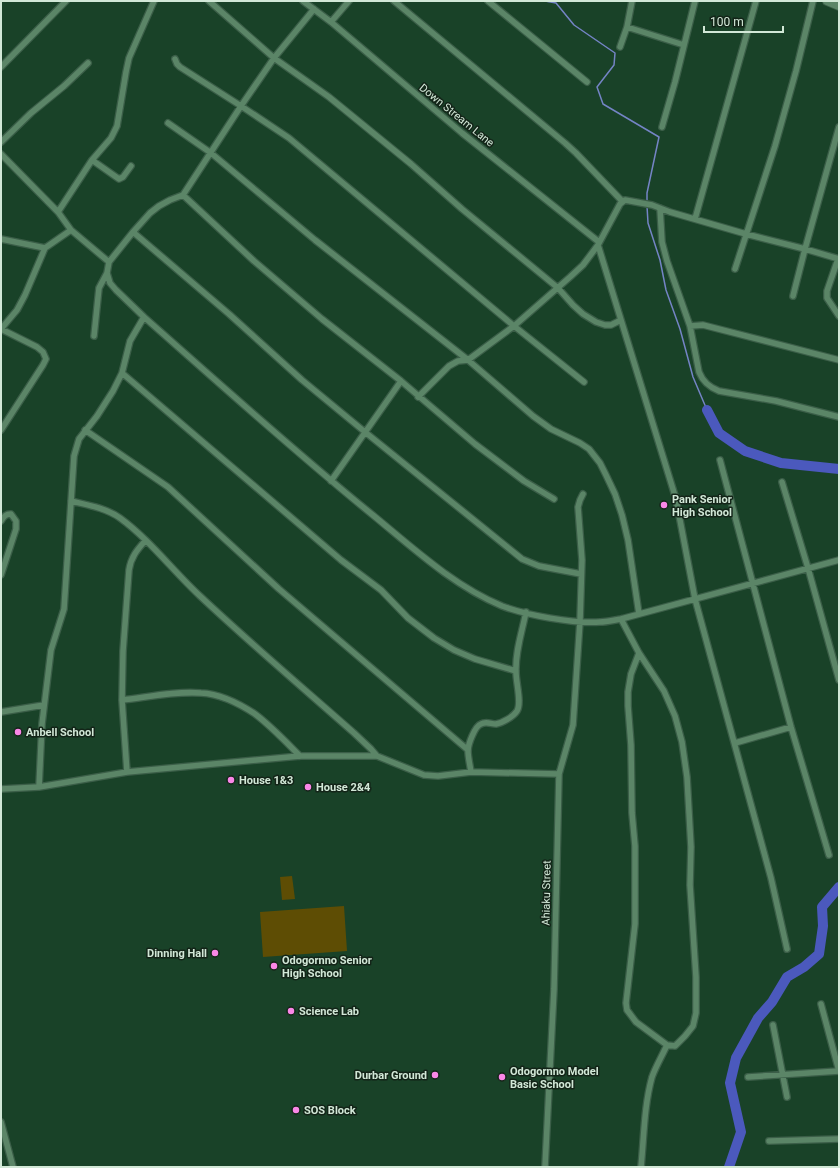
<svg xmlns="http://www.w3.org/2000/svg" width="840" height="1168" font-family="Roboto,sans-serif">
<rect width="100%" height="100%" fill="#194228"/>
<path fill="#5e4d04" d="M292,876L295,899L282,900L280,877Z
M344,906L347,951L263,957L260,912Z"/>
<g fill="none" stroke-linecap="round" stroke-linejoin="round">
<path stroke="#7484c5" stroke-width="1.5" d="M545,1L556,3L574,25L615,53L614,65L597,87L603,104L659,137L647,193V202
M647,206L648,223L660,260L666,290L680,329L693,377L707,410"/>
<path stroke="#4b59bd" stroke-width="10" d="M707,410L719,433L745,451L781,463L839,469
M729,1167L741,1132L730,1083L736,1058L758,1018L772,1002L787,977L804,967L819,954L823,926L822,907L839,887"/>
<g stroke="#3b5e48" stroke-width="8">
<path id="street" d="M209,1L274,58L329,97L411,164L462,209L558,288L573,305L583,314L596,322L605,325H611L621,320
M303,1L331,22L462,133L599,242
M394,1L565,143L576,153L622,201
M488,1L587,82
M314,9L274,58L241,106L183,195L170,200L159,206L150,213L133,232L109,262L107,273L110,283L116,290L144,317C220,384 295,452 374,516C414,549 454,586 502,606C526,615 574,624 600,622C607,622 614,620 621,619L839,560
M331,22L349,1
M627,27L684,45
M620,47L627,27L632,1
M175,59L177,64L180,67L241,106L289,138L514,326L584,382
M1,67L66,1
M168,123L211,153L315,240L468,360L533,416L551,429L580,443L589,449L600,463L606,475L615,494L622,515L628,540L639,614
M662,127L675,82L695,1
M1,142L31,113L64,86L88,63
M1,154L58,212L71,230L109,262
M92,160L119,179L123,177L131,166
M183,195L254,261L322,319L401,381L475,444L524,481L554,499
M660,208L662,242L667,261L690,326
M58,212L92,160L111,138L117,126L126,72L129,58L154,1
M695,219L756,1
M133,232L229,314L302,380L365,432L522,559L539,566L581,574
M1,239L45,248
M598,245L676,499L695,599L771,878L787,949
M838,259L827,291V298L839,316
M735,269L775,146L796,71L813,1
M793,296L805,249L839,127
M1,329L37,347L43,352L46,359L43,365L1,430
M1,329L17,310L25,295L45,248L71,230
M94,336L99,288L107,273
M839,360L703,325L690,326L699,372C703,382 709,387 719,391L776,401L839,417
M122,373L341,560L381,590L408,618L434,638L454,650L475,659L516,671
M418,397L449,366L458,361L468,360L514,326L570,277L583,265L598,245L620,204L625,200L652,205L670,212L746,234L805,249L839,259
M85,430L168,487L279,589L468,750
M720,460L791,727L829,855
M331,481L401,381
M782,482L808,568L839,680
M71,501C88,505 106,508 120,518C150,540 173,571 200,596C250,643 303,688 354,733L371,749L377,756
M1,521C4,516 6,514 11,514L16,521V529L1,575
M621,619L639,653L664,691L675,716L682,742L687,777L691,847L690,885L696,977V1013L693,1026L685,1036L675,1046L667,1045L636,1022L627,1010L626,1003L635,924V846L632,813L631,745L628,706V692L631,674L639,653
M122,700L123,651L129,570C131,557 137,550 145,541
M1,712L44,705
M735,743L791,727
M127,772L122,700C148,697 175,691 201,693C220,694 240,704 255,714C271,726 286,742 300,756
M471,772C470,765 468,757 468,751C468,744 475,726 481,724C486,721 491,724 496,724C502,723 513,717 517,711C522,703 516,683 516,672C515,652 522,632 526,612
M39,787L42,724L51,650L64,609L74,456L79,439L97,416L113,391L122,373L130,341L144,317
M1,789L39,787L127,772L300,756H377L424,775L438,776L471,772L559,774
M821,1004L839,1071
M773,1025L787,1097
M748,1077L839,1071
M1,1122L13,1167
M769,1141L839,1139
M545,1167L554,989L559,774L573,725L580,621L582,560L578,507L580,500L583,494
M641,1167C644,1137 644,1106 652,1077C656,1066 662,1056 667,1045"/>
</g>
<g stroke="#3b5e48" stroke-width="10">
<path id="secondary" d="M827,1L839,6"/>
</g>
<use href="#street" stroke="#5b8567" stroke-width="5.5"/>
<use href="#secondary" stroke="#5b8567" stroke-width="8"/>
</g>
<g fill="#fa87e7" stroke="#132418" stroke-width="1.5">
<circle cx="664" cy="505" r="4"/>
<circle cx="18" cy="732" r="4"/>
<circle cx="231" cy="780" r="4"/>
<circle cx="308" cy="787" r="4"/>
<circle cx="215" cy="953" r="4"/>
<circle cx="274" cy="966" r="4"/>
<circle cx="291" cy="1011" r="4"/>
<circle cx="435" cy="1075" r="4"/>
<circle cx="502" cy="1077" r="4"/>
<circle cx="296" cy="1110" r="4"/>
</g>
<g text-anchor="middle" stroke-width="3" stroke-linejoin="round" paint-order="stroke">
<g font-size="11" fill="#d2e8d7" stroke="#132418">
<text transform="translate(457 115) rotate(39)" y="4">Down Stream Lane</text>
<text transform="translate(546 893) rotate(-89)" y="4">Ahiaku Street</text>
</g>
<g font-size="11" font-weight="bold" fill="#d2e8d7" stroke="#132418" text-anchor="start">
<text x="672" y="503">Pank Senior<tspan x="672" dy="13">High School</tspan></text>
<text x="26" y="736">Anbell School</text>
<text x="239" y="784">House 1&amp;3</text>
<text x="316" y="791">House 2&amp;4</text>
<text x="207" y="957" text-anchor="end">Dinning Hall</text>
<text x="282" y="964">Odogornno Senior<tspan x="282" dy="13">High School</tspan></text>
<text x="299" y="1015">Science Lab</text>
<text x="510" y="1075">Odogornno Model<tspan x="510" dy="13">Basic School</tspan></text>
<text x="427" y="1079" text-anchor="end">Durbar Ground</text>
<text x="304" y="1114">SOS Block</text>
</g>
</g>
<rect width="840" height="1168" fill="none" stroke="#d2e8d7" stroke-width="4"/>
<path d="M704 26v6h79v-6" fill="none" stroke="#d2e8d7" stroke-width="2"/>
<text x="710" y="26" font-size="12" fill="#d2e8d7" stroke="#132418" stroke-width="3" paint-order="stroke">100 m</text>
</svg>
